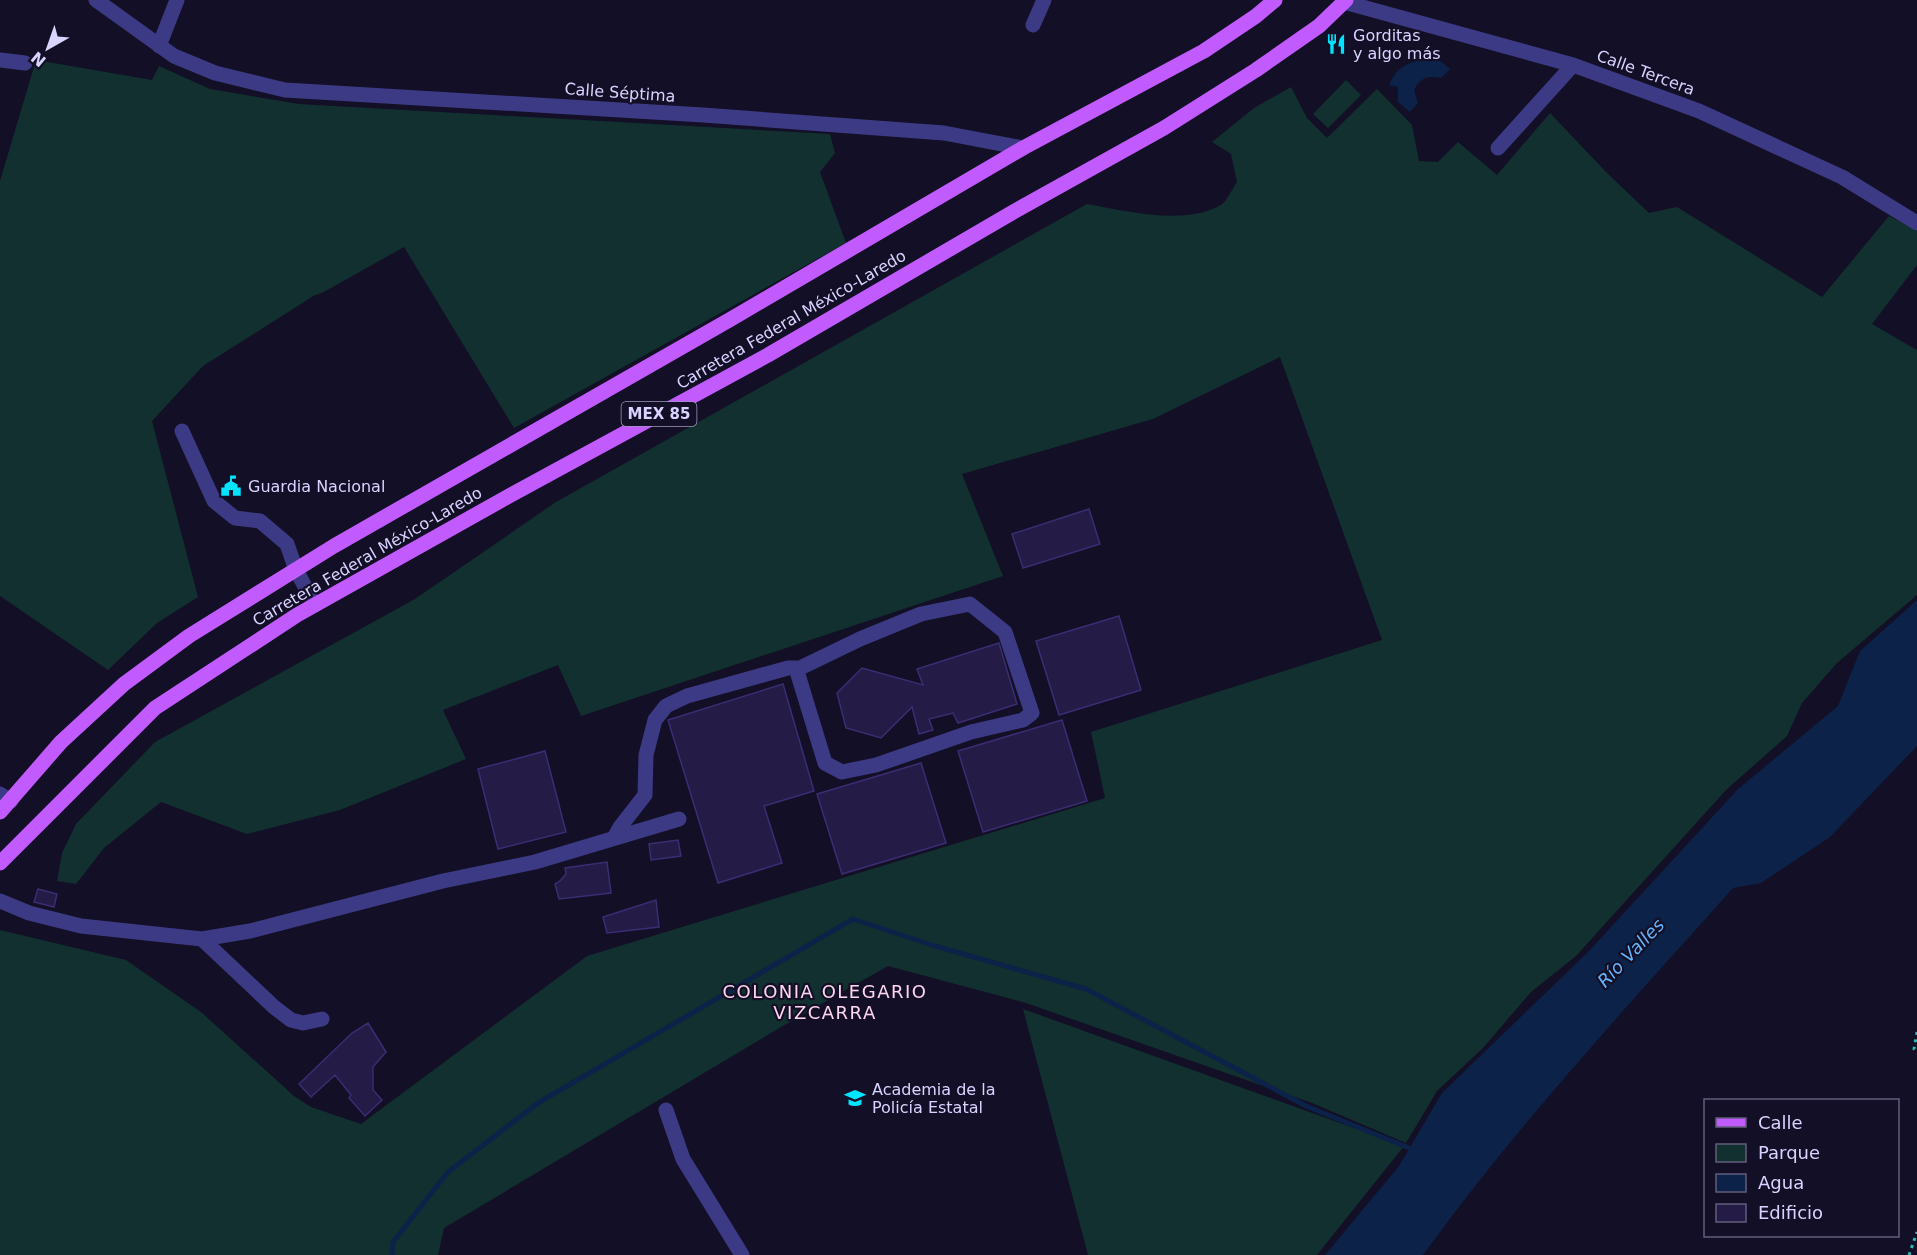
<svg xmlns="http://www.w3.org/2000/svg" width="1917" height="1255" font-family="'DejaVu Sans',sans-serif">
<rect width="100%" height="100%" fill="#130f26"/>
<path fill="#12302f" d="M36,60L152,80L159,66L210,89L299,104L830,134L835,153L820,172L846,243L514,428L404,247L322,293L315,295L203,366L152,421L198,597L157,623L108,670L0,596V181Z
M1346,80L1361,95L1328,128L1313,114Z
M1291,87L1307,118L1327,138L1377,89L1412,125L1419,161L1438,162L1458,142L1497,175L1550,113L1608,174L1649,213L1677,207L1822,297L1889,216L1917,231V265L1872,324L1917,350V595L1837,663L1802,703L1787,736L1726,790L1576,956L1531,992L1483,1048L1437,1091L1406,1143L1312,1103L1026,1003L888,966L781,1027L444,1228L438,1255H0V930L126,960L201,1012L294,1096L311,1107L361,1124L587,956L1105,798L1091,732L1382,640L1280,357L1153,419L962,474L1003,576L581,716L558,665L443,710L466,759L340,810L247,834L161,802L104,848L76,884L57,881L62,853L76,824L155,742L415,599L556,502L1087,204C1127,211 1184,226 1221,205C1227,201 1232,189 1237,182L1231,154L1212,142L1254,108Z
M1023,1009L1404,1146L1317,1255H1088Z"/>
<path fill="#0c2248" d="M1438,59L1450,69L1441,78C1428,75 1420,78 1414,90L1418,103L1410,112L1398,102V87L1389,85C1400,61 1414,61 1438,59Z
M1917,600V746L1830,837L1761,883L1733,888C1627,1007 1517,1125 1423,1255H1325L1399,1166L1442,1093L1588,952L1738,789L1838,706L1860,651Z"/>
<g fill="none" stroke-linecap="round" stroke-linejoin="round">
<path stroke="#0c2248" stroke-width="5" d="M392,1255L393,1242L448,1172L538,1103L853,919L935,946L1086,989L1306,1106L1414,1150"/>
</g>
<path fill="#241b47" stroke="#3b2d73" stroke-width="1.5" d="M1089,509L1100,544L1023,568L1012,534Z
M1119,616L1141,690L1059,715L1036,641Z
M999,643L1017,704L958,723L953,713L929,719L933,730L919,734L912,707L881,738L846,728L837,693L862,668L923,685L917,669Z
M783,684L814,791L764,806L782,863L718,883L668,720Z
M1062,720L1087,801L983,832L958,751Z
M545,751L566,832L498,849L478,769Z
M921,763L946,843L842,874L817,794Z
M678,840L681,856L651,860L649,844Z
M607,862L611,893L559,899L555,884L560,881L566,874L565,868Z
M38,889L57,894L54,907L34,902Z
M656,900L659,927L607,933L603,917Z
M368,1023L386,1052L373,1067V1090L382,1100L365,1116L349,1098L351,1095L335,1075L311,1097L299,1084L352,1033Z"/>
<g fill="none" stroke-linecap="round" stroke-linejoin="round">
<path stroke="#2fb8b0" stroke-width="3" stroke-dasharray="3 4.5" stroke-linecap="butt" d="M1917,1032L1914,1049L1917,1053
M1909,1255L1917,1232"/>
<path stroke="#3d3a85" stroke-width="15" d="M96,0L174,56L215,73L285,90L703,115L944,133L1023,148
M1344,2L1573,65L1699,111L1842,177L1917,223
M1033,25L1044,0
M159,46L177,0
M0,60L25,63
M1498,148L1573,65
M182,431L214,501L235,518L260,521L287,544L296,570L315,605
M0,794L11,801
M614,838L620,827L645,795L646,755L655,720L666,706L687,696L788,668H800L860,639L921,614L970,604L1005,632L1032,713L1023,720L971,732L876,765L842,772L825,763L796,668
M0,901L29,913L81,926L202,939L250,931L443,881L535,862L679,819
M202,939L274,1007L291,1020L303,1023L322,1019
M666,1110L683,1159L742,1255"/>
<path stroke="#c25bff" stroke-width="15" d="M0,812L61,742L124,684L189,636L334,546L731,319L1023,148L1204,51L1256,16L1275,0
M0,863L155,708L297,615L509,496L768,355L1015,211L1164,128L1256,70L1319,26L1346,0"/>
</g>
<defs>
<g id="restaurant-bare" transform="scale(1.62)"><path d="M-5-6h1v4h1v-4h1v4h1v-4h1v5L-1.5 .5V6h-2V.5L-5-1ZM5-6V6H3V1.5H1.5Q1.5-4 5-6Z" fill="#00e5ff" stroke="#130f26" stroke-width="2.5" paint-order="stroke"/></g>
<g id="civic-bare" transform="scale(1.62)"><path d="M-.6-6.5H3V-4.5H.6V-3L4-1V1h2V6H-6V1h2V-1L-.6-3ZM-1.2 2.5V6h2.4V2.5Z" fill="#00e5ff" stroke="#130f26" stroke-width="2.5" paint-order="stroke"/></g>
<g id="university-bare" transform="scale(1.62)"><path d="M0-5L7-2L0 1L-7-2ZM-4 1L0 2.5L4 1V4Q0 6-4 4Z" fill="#00e5ff" stroke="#130f26" stroke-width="2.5" paint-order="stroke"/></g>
</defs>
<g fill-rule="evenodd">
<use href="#restaurant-bare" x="1336" y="44"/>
<use href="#civic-bare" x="231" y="486"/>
<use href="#university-bare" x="855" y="1098"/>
</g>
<g text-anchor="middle" stroke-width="4.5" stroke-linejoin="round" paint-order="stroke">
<rect fill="#130f26" stroke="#9e99be" stroke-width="1.5" x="621.5" y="402" width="75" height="24" rx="4.5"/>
<g font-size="15" font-weight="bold" fill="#d9d4ff">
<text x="659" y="419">MEX 85</text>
</g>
<g font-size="16" fill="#d9d4ff" stroke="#130f26" text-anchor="start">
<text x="1353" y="41">Gorditas<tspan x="1353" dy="18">y algo más</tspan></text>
<text x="248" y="492">Guardia Nacional</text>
<text x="872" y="1095">Academia de la<tspan x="872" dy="18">Policía Estatal</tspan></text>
</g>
<g font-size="16" fill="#d9d4ff" stroke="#130f26">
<text transform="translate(1646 72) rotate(20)" y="6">Calle Tercera</text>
<text transform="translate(620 92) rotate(4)" y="6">Calle Séptima</text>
<text transform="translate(791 319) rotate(-30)" y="6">Carretera Federal México-Laredo</text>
<text transform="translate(367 556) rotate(-30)" y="6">Carretera Federal México-Laredo</text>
</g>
<g font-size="18" font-style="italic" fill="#62b6ff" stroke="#130f26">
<text transform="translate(1631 953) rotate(-46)" y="6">Río Valles</text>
</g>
<g font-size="18" letter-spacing="1.5" fill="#ffd6f0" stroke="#130f26">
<text x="825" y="998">COLONIA OLEGARIO<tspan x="825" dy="21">VIZCARRA</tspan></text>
</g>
</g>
<rect x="1704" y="1099" width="195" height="138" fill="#130f26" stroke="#625e7d" stroke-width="1.5"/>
<rect x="1716" y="1118" width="30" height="9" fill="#c25bff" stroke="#625e7d" stroke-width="1.5"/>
<text x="1758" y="1129" font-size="18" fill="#d9d4ff">Calle</text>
<rect x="1716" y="1144" width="30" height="18" fill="#12302f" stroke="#625e7d" stroke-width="1.5"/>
<text x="1758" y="1159" font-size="18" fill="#d9d4ff">Parque</text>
<rect x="1716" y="1174" width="30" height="18" fill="#0c2248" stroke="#625e7d" stroke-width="1.5"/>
<text x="1758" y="1189" font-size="18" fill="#d9d4ff">Agua</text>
<rect x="1716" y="1204" width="30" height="18" fill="#241b47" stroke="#625e7d" stroke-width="1.5"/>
<text x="1758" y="1219" font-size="18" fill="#d9d4ff">Edificio</text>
<g transform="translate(48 48) rotate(220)" stroke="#130f26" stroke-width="4.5" paint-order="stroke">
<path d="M0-4.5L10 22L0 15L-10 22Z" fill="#d9d4ff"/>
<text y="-9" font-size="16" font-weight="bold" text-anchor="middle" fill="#d9d4ff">N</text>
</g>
</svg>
